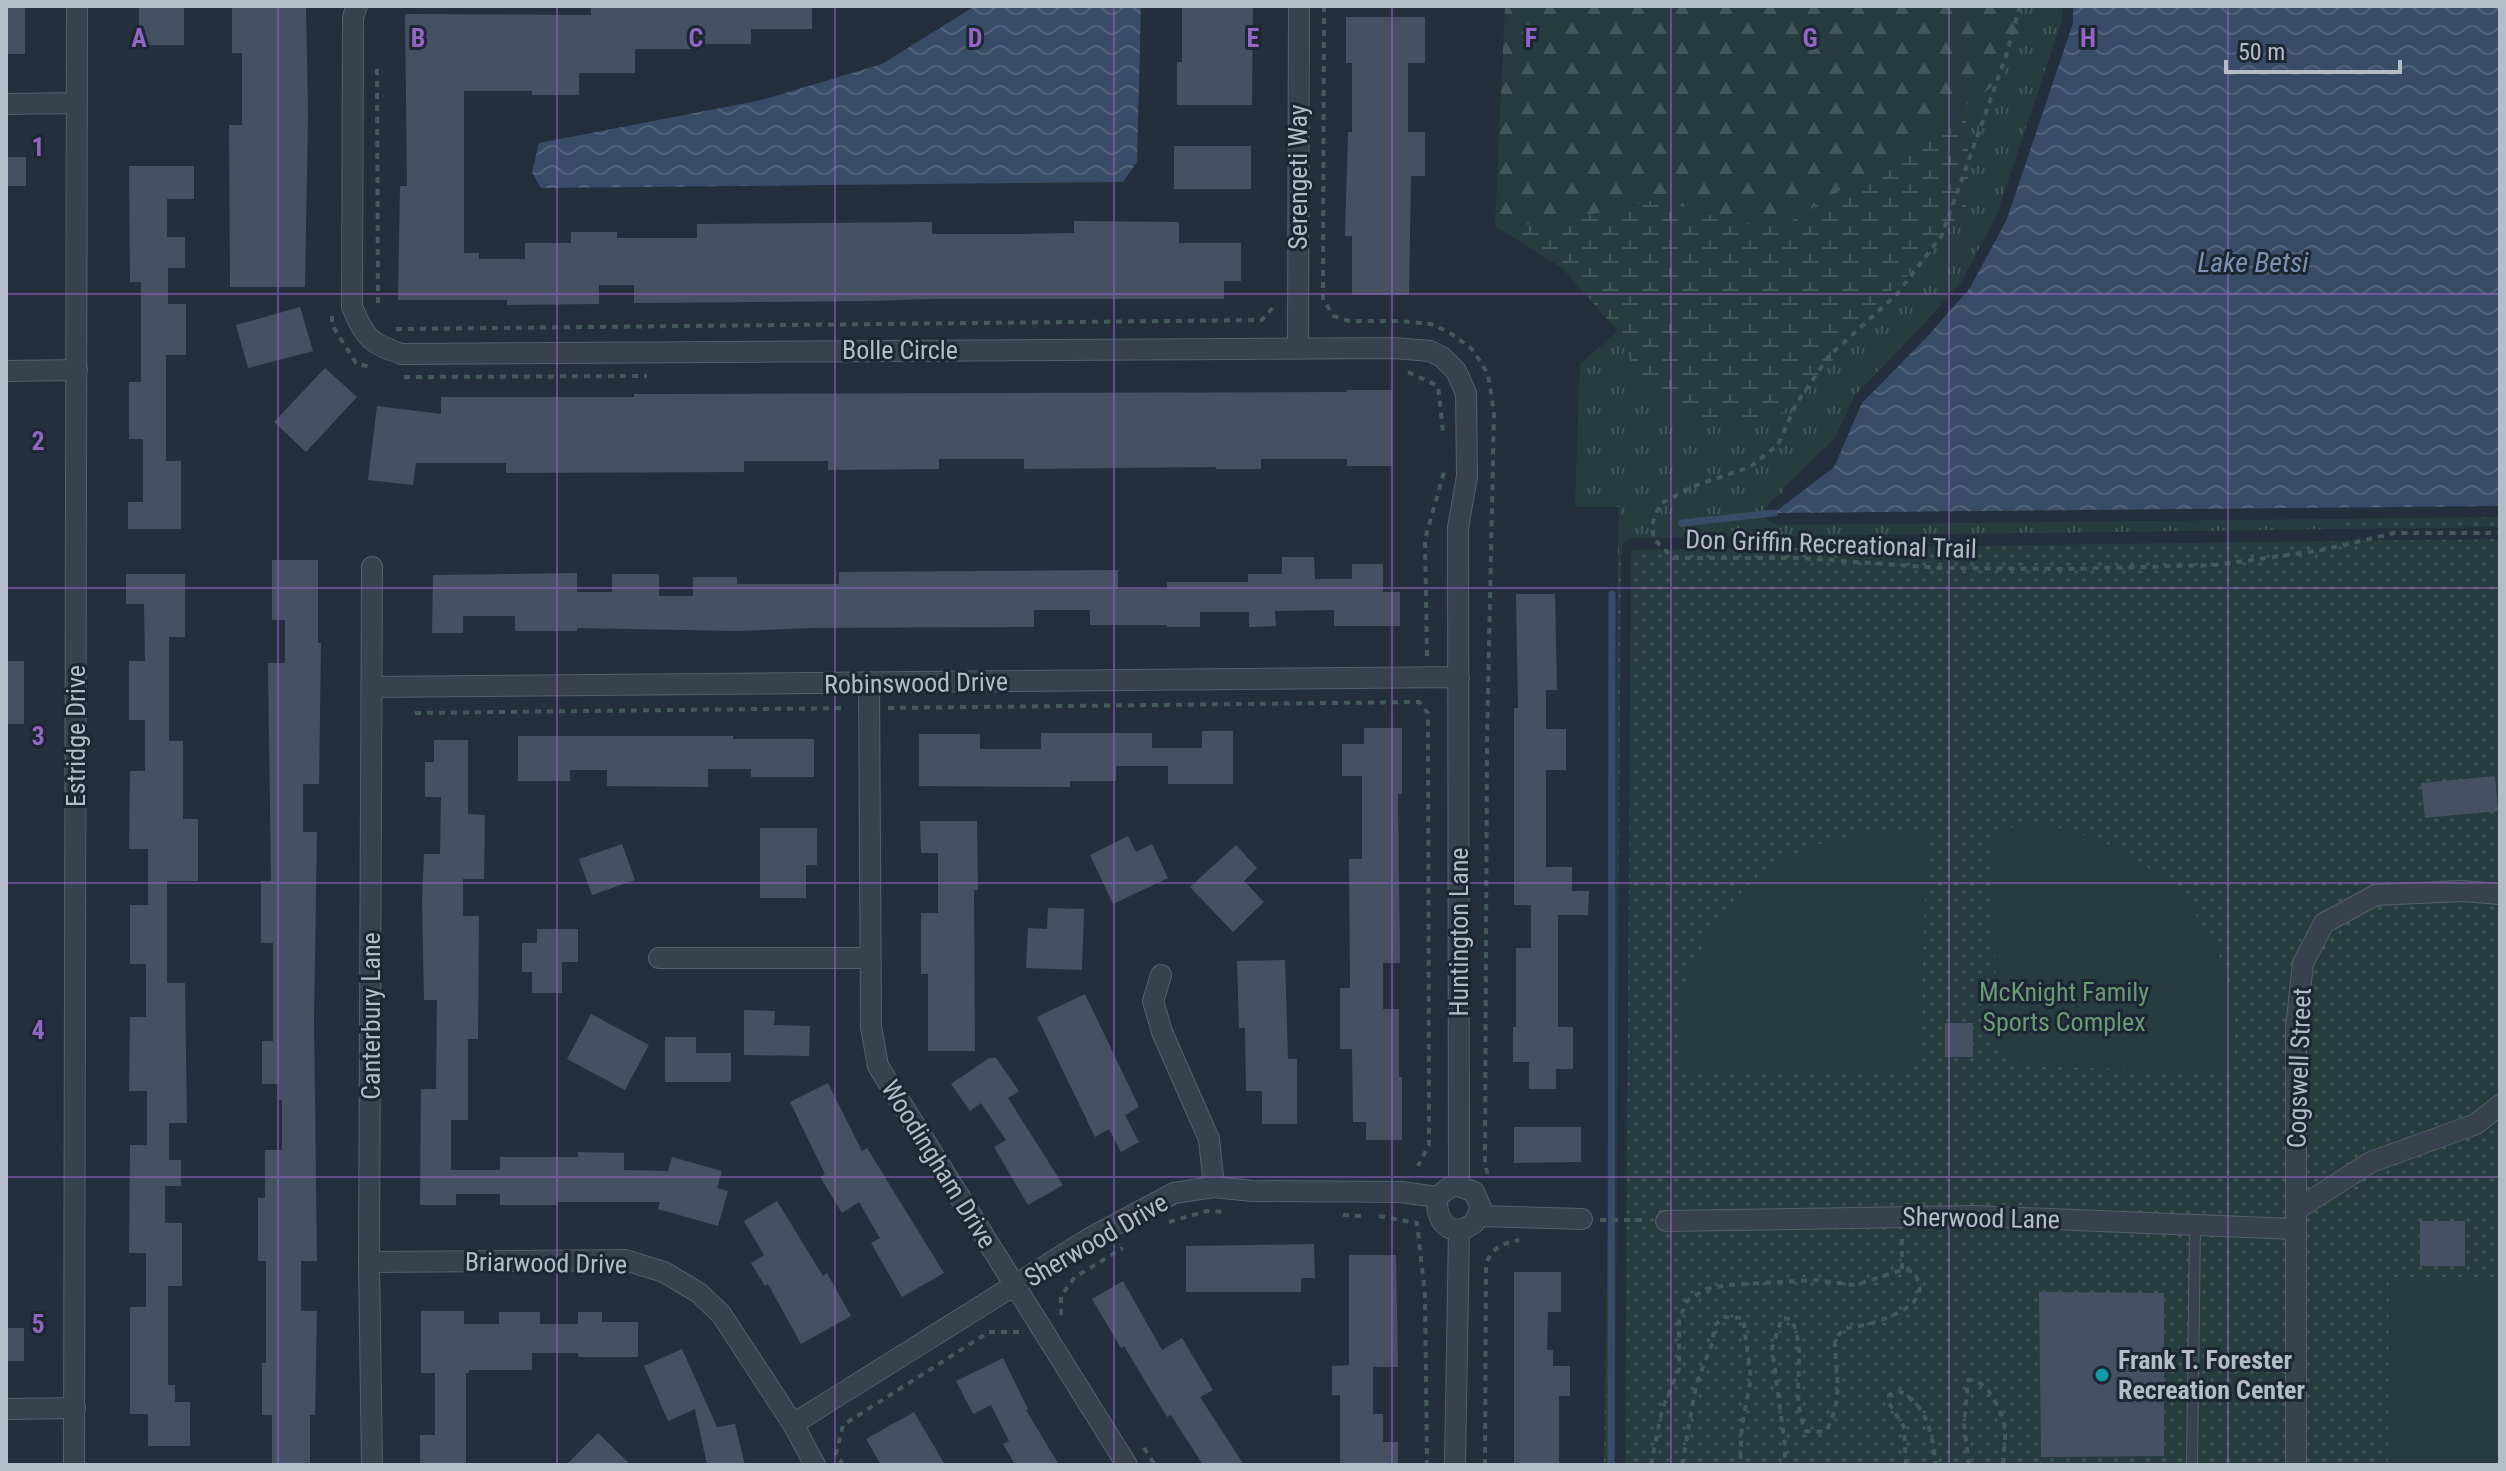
<svg xmlns="http://www.w3.org/2000/svg" width="2506" height="1471" font-family="'Roboto Condensed',sans-serif">
<defs>
<pattern id="grass-tufts" width="24" height="20" patternUnits="userSpaceOnUse" patternTransform="scale(2)"><rect width="24" height="20" fill="#263c3f"/><path d="M3 7l-1-3M5 7V3M7 7l1-3M15 17l-1-3M17 17v-4M19 17l1-3" fill="none" stroke="#435659"/></pattern>
<pattern id="forest-firs" width="22" height="20" patternUnits="userSpaceOnUse" patternTransform="scale(2)"><rect width="22" height="20" fill="#263c3f"/><path d="M5 1l3.5 6h-7zM16 11l3.5 6h-7z" fill="#435659"/></pattern>
<pattern id="wetland-marsh" width="20" height="14" patternUnits="userSpaceOnUse" patternTransform="scale(2)"><rect width="20" height="14" fill="#263c3f"/><path d="M1 5h8M5 5V1M11 12h8M15 12V8" fill="none" stroke="#435659"/></pattern>
<pattern id="park-dots" width="8" height="8" patternUnits="userSpaceOnUse" patternTransform="scale(2)"><rect width="8" height="8" fill="#263c3f"/><path d="M2 2h.1M6 6h.1" fill="none" stroke="#435659" stroke-width="1.8" stroke-linecap="round"/></pattern>
<pattern id="water-waves" width="16" height="10" patternUnits="userSpaceOnUse" patternTransform="scale(2)"><rect width="16" height="10" fill="#394c67"/><path d="M0 5q4-4 8 0t8 0" fill="none" stroke="#53647b"/></pattern>
</defs>
<rect width="100%" height="100%" fill="#242f3e"/>
<path fill="url(#grass-tufts)" d="M2017,6H2063L2062,20L1997,214L1962,281L1919,329L1855,395L1835,438L1784,487L1783,492C1773,500 1762,505 1766,519L1774,524L1781,525L2339,519L2338,529L1631,538L1623,543L1621,560L1618,559L1619,507H1575L1580,364L1618,331L1637,378L1828,367L1863,316L1920,265L1968,128L1963,108L1999,82L2023,38Z"/>
<path fill="url(#forest-firs)" d="M1505,6H2017L2023,38L1999,82L1895,156L1787,224H1738L1659,199L1551,224L1495,226Z"/>
<path fill="url(#wetland-marsh)" d="M1963,108L1968,128V203L1920,265L1863,316L1828,367L1774,420H1693L1637,378L1618,331L1562,268L1495,226L1551,224L1659,199L1738,224H1787L1895,156Z"/>
<path fill="url(#park-dots)" d="M2500,517V527L2338,529L2339,519Z
M2500,539V1465H1625L1631,550Z
M1618,559L1621,560L1615,1465H1604Z"/>
<path fill="#263c3f" d="M2021,826C2033,827 2046,826 2058,828C2142,846 2212,907 2231,992C2238,1019 2235,1046 2232,1072L2013,1066L1996,1049L1994,831Z
M1887,831L1927,835L1920,1053L1902,1070L1683,1071C1679,1050 1677,1031 1680,1010C1689,959 1727,895 1771,867C1806,844 1846,835 1887,831Z
M2389,1277H2500V1465H2388Z"/>
<path fill="url(#water-waves)" d="M975,6H1141L1137,162L1123,182L541,188L532,172L539,143L762,100L882,64Z
M2073,6H2500V506L1774,513L1834,467L1862,403L1926,338L1970,288L2007,219L2073,23Z"/>
<g fill="none" stroke-linecap="round" stroke-linejoin="round">
<path stroke="#394c67" stroke-width="7" d="M1682,523L1774,513
M1611,1465L1612,594"/>
</g>
<path fill="#455162" d="M6,6H25V54H6Z
M139,6H184V45H139Z
M591,6H812V29H751V44H694V49H635V73H579V95H532V91H464V253H479V259H525V243H571V232H617V238H697V224L932,222V234H1018L1074,233V221L1179,222V243H1241V281H1224V299H932L867,301L634,303V285H599V304L507,305V300H398L400,186H407L405,14L591,15Z
M1182,6H1253L1252,105H1177V62H1182Z
M232,8H306L308,113L305,287H230L229,125H242V53H232Z
M1346,17H1425V63H1408V132H1425V176H1411L1409,295H1352V236H1345L1348,132H1352V63H1346Z
M1174,146H1251V189H1174Z
M6,157H26V186H6Z
M129,166H194V199H167V237H185V268H168V304H186V355H166V461H181V529H128V502H143V439H129V382H141V282H130Z
M300,307L313,351L248,368L236,325Z
M325,368L357,397L306,452L274,422Z
M1347,390H1392V466H1347V459H1261V469H1216V467L1024,469V459H939V469L828,470V461H744V472L506,473V463H416L413,485L368,480L377,406L441,414V397H634V394L1347,392Z
M1282,557H1314L1315,579H1352V564H1383V592H1400V626H1334V610L1275,611L1276,626L1249,627V612H1200V627H1167V625H1090V610H1034V627L812,628L737,631L577,628V631H515V616H463V633H432L433,575L577,573V592H612V574H659V596H693V577H737V584H839V572L1118,570V589H1167V582H1248V574H1282Z
M272,560H318V643H321L319,784H303V832H317L314,1019L317,1261H301V1311H317L315,1415H310V1465H272V1415H262V1363H266V1261H258V1198H265V1150H282V1100H279V1084H262V1041H273V943H261V881H271L268,663H285V620H272Z
M126,574H185V637H169V741H183V819H198V881H167V983H185L187,1123H169V1160H181V1186H165V1223H182V1286H168V1385H175V1402H190V1446H148V1414H130V1307H146V1253H129L130,1145H147V1091H129L130,1017H146V964H130V905H148V849H129L130,771H145V720H129V661H145L144,604H126Z
M1516,594H1555L1557,690H1546V729H1566V770H1546V867H1572V891H1589L1588,915H1558V1027H1573V1069H1556V1089H1529V1062H1513V1027H1516V948H1531V905H1514V708H1518Z
M6,661H24V724H6Z
M1364,728H1402V794H1398L1400,963H1383V1009H1399V1077H1402V1140H1366V1122H1353L1352,1049H1340V988H1350L1349,859H1362V776H1342V744H1364Z
M1202,731H1233V784H1168V766H1116V781H1070V787L919,786V734H980V749H1041V733H1152V748H1202Z
M518,736H733V739H814V777H751V769H708V787L607,786V770H570V781H518Z
M434,740H468V814L485,815L484,879H463V916H479L478,1039H468V1120H451V1170H500V1157H578V1152L624,1153V1170L668,1171L672,1157L722,1171L717,1188L728,1191L718,1226L658,1209L660,1202H558V1205H500V1194H456V1205H420L421,1089H436L437,1000H424L422,901L424,854H440L441,797H425V762H434Z
M2495,776L2498,811L2425,818L2421,783Z
M920,821H977L978,890H974L975,1051H928V974H921V913H938V853H921Z
M760,828H817V865H806V898H760Z
M1128,836L1136,852L1152,844L1168,878L1113,904L1090,855Z
M622,844L635,880L592,895L579,859Z
M1236,845L1257,868L1244,881L1264,902L1233,932L1190,887Z
M1048,908L1084,909L1082,970L1026,968L1028,928L1047,929Z
M537,929H578V962H562V993H532V972H522V943H537Z
M1285,960L1288,1059H1297V1124H1262V1091H1246L1245,1028H1239L1237,961Z
M1085,994L1139,1107L1125,1115L1139,1142L1121,1152L1109,1129L1095,1137L1037,1017Z
M744,1010L775,1011L774,1025L810,1026L809,1056L744,1055Z
M591,1014L649,1045L625,1090L567,1059Z
M1945,1023H1973V1057H1945Z
M665,1037H696V1053H731V1082H665Z
M989,1058H996L1019,1091L1008,1098L1063,1185L1028,1205L994,1147L1006,1140L981,1103L970,1111L951,1084Z
M828,1083L862,1151L867,1148L944,1273L902,1297L871,1243L880,1238L859,1202L842,1213L820,1177L825,1174L790,1102Z
M1514,1127H1581V1162L1514,1163Z
M777,1201L823,1276L827,1273L851,1316L801,1344L768,1284L765,1286L751,1263L764,1255L744,1221Z
M2420,1221H2465V1266H2420Z
M1314,1244L1315,1278H1301V1292H1186V1246Z
M1349,1255H1396L1398,1367H1373V1414H1383V1442H1398V1465H1340V1395H1332V1366L1349,1365Z
M1514,1272H1561V1312H1548L1547,1350H1553V1366H1570V1396H1559V1465H1514Z
M1123,1281L1162,1350L1182,1338L1213,1390L1200,1397L1244,1465H1203L1171,1415L1167,1417L1124,1346L1121,1348L1092,1299Z
M2039,1292L2164,1293V1456L2041,1457Z
M421,1311H464V1324H499V1312H540V1324H578V1312H602V1322H638V1357H578V1353H532V1370H469V1373H466V1464H420V1435H435V1373H421Z
M6,1328H24V1361H6Z
M682,1349L717,1427L735,1424L745,1465H707L695,1409L668,1421L644,1366Z
M1003,1358L1028,1409L1026,1410L1059,1465H1015L1003,1444L1009,1441L991,1405L973,1414L956,1381Z
M914,1412L945,1465H881L866,1439Z
M598,1433L631,1465H566Z"/>
<g fill="none" stroke-linecap="round" stroke-linejoin="round">
<g stroke="#565f6c" stroke-width="12">
<path id="lane" d="M2192,1465L2195,1225"/>
</g>
<g stroke="#565f6c" stroke-width="22">
<path id="street" d="M357,6L353,17L352,307C365,337 370,344 402,354L1394,348L1430,351L1442,357L1456,371L1466,393L1467,476L1458,528L1459,1186
M6,104L77,103
M1298,348L1299,6
M6,371L77,370
M869,683L871,1027L878,1066L1127,1465
M373,687L1459,677
M659,958H870
M1161,975L1153,1001L1162,1032L1209,1139L1214,1187
M1459,1186L1474,1192L1481,1208L1474,1223C1450,1240 1436,1222 1437,1197L1450,1187Z
M2296,1210L2371,1162L2476,1124L2500,1105
M1479,1216L1582,1219
M1666,1221L1975,1216L2296,1229
M369,1262L625,1260L664,1272L699,1293L721,1314L793,1424L815,1465
M6,1409L75,1408
M793,1424L1090,1238L1174,1193L1214,1187L1252,1191L1401,1192L1437,1197
M74,1465L77,6
M372,1465L369,1262L372,567
M1455,1465L1459,1230
M2296,1465V1028L2303,963L2324,923L2376,895L2462,891L2500,894"/>
</g>
<path stroke="#44595c" stroke-width="4" stroke-dasharray="6 6" stroke-linecap="butt" d="M1324,6L1323,300L1334,316L1349,321H1398L1431,324L1449,332L1472,349L1488,374L1494,413L1487,741L1485,1165L1488,1175
M2020,6L2006,56L1942,235L1897,294L1829,356L1796,404L1778,445L1750,467L1694,486L1660,504L1653,522V538L1673,558H1800L1941,568L2064,569L2215,565L2323,550L2394,533H2500
M377,69L378,308
M332,316V325L356,363L373,368
M396,329L1262,320L1276,304
M1408,372L1438,386L1443,432
M404,377L647,376
M1427,656L1425,539L1444,472
M888,708L1419,702L1428,713L1429,1145L1418,1166
M415,713L847,708
M1343,1215L1362,1216
M1379,1216L1417,1223L1425,1295L1427,1465
M1600,1220H1647
M1169,1222L1207,1211L1226,1212
M1902,1239V1270
M1061,1315V1296L1075,1277L1123,1248
M1144,1448L1155,1465
M843,1465L836,1454L843,1425L989,1332H1019
M1485,1465L1486,1266C1490,1248 1503,1243 1519,1240
M1651,1465L1662,1410L1679,1369V1319L1687,1301L1706,1289L1729,1285L1816,1280L1855,1285L1902,1270L1913,1271C1917,1278 1922,1286 1918,1296C1909,1314 1864,1327 1846,1328L1835,1338C1834,1374 1846,1397 1825,1432L1806,1431C1788,1396 1809,1352 1791,1319L1782,1318L1772,1348L1785,1446V1465
M1682,1465L1696,1385L1713,1341L1714,1326L1724,1317L1743,1318L1751,1379L1742,1425L1740,1465
M1906,1465L1904,1427L1889,1403V1395L1899,1391C1928,1406 1932,1434 1936,1465
M1969,1465L1964,1424L1968,1380C1988,1380 2000,1408 2004,1424C2007,1437 2003,1452 2003,1465"/>
<use href="#lane" stroke="#38414e" stroke-width="10"/>
<use href="#street" stroke="#38414e" stroke-width="20"/>
</g>
<path fill="none" stroke="#9266c3" stroke-width="2" stroke-opacity="0.55" d="M278,6V1465M557,6V1465M835,6V1465M1114,6V1465M1392,6V1465M1671,6V1465M1949,6V1465M2228,6V1465M6,294H2500M6,588H2500M6,883H2500M6,1177H2500"/>
<circle fill="#0f9aa8" stroke="#1d2633" stroke-width="3" cx="2102" cy="1375" r="8"/>
<g text-anchor="middle" stroke-width="6" stroke-linejoin="round" paint-order="stroke">
<g font-size="26" fill="#b4bcc9" stroke="#1d2633">
<text transform="translate(1298 177) rotate(-90)" y="9">Serengeti Way</text>
<text x="900" y="359">Bolle Circle</text>
<text transform="translate(1831 544) rotate(2)" y="9">Don Griffin Recreational Trail</text>
<text transform="translate(916 683) rotate(-1)" y="9">Robinswood Drive</text>
<text transform="translate(76 736) rotate(-90)" y="9">Estridge Drive</text>
<text transform="translate(1459 932) rotate(-90)" y="9">Huntington Lane</text>
<text transform="translate(371 1016) rotate(-90)" y="9">Canterbury Lane</text>
<text transform="translate(2299 1068) rotate(-88)" y="9">Cogswell Street</text>
<text transform="translate(939 1164) rotate(58)" y="9">Woodingham Drive</text>
<text transform="translate(1981 1218) rotate(1)" y="9">Sherwood Lane</text>
<text transform="translate(1096 1240) rotate(-30)" y="9">Sherwood Drive</text>
<text transform="translate(546 1263) rotate(1)" y="9">Briarwood Drive</text>
</g>
<g font-size="26" fill="#6b9a76" stroke="#1d2633">
<text x="2064" y="1001">McKnight Family<tspan x="2064" dy="30">Sports Complex</tspan></text>
</g>
<g font-size="26" font-weight="bold" fill="#b4bcc9" stroke="#1d2633" text-anchor="start">
<text x="2118" y="1369">Frank T. Forester<tspan x="2118" dy="30">Recreation Center</tspan></text>
</g>
<g font-size="28" font-style="italic" fill="#7c92b1" stroke="#1d2633">
<text x="2253" y="272">Lake Betsi</text>
</g>
</g>
<g font-size="26" text-anchor="middle" font-weight="bold" fill="#9266c3" stroke="#1d2633" stroke-width="6" stroke-linejoin="round" paint-order="stroke">
<text x="139" y="47">A</text>
<text x="418" y="47">B</text>
<text x="696" y="47">C</text>
<text x="975" y="47">D</text>
<text x="1253" y="47">E</text>
<text x="1531" y="47">F</text>
<text x="1810" y="47">G</text>
<text x="2088" y="47">H</text>
<text x="38" y="156">1</text>
<text x="38" y="450">2</text>
<text x="38" y="745">3</text>
<text x="38" y="1039">4</text>
<text x="38" y="1333">5</text>
</g>
<rect width="2506" height="1471" fill="none" stroke="#b4bcc9" stroke-width="16"/>
<path d="M2226 60v12h174v-12" fill="none" stroke="#b4bcc9" stroke-width="4"/>
<text x="2238" y="60" font-size="24" fill="#b4bcc9" stroke="#1d2633" stroke-width="6" paint-order="stroke">50 m</text>
</svg>
